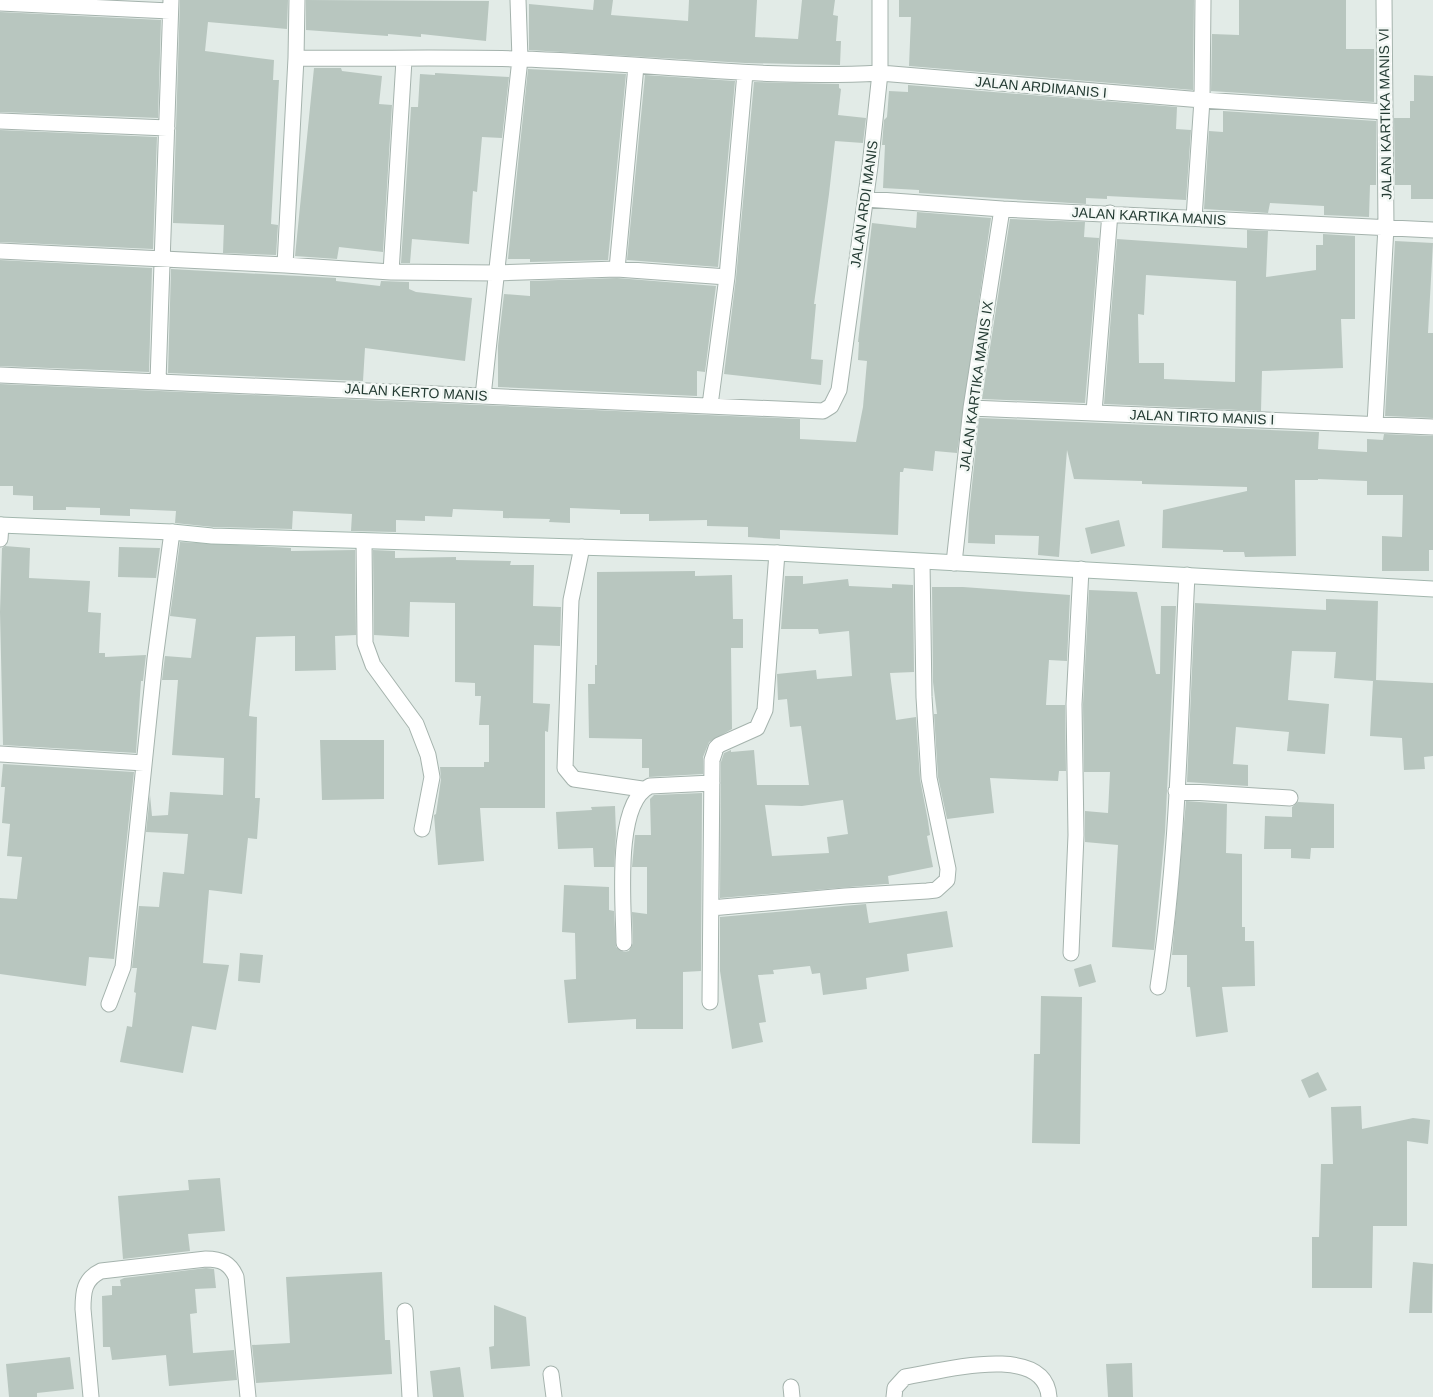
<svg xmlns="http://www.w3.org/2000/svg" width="1433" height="1397" font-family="Helvetica,sans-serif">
<rect width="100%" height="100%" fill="#e2ebe7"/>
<path fill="#b8c6bf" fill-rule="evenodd" d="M180,0H288L287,29L208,22L205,51L274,60L273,80H279L271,224L278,225L276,255L223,253L224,225L173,223Z
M306,0L489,1L486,41L421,34V37L388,34V36L306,30Z
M594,0H613L611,15L688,21L689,0H757L755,37L798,39L802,0H835L833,15L838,16L836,41H841L840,65L745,63L529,50V4L593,10Z
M899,0H1194L1193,90L909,66L911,17H899Z
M1239,0H1346V49H1374V102L1211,91L1212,34L1239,35Z
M0,12L161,20L158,118L0,112Z
M314,68H341L342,71L382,76L379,104L392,105L383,252L339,247L337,259L295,256Z
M528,69L626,74L608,260L530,262V259H508Z
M435,73L509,77L502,138L482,137L477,192L473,191L469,244L412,239L410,263H401L411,107H418L420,74L435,75Z
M645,75L735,81L718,267L627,260Z
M1414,75L1433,76V199H1411V185H1395L1394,118H1410V101H1414Z
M754,82L839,84V88L841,89L838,115L866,118L863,143L835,141L829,194L814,304H816L811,359L823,360L821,385L724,374L736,278Z
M908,85L1177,107L1176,129L1191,130L1186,200L1107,196V199L1086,198V204L919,193V190L883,188L885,145H882L884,120L887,117L889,91L908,92Z
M1223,111L1376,121V185H1370L1369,217L1324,215V206L1270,203L1268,213L1204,209L1209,131L1223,132Z
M0,130L157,137L153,249L0,242Z
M917,212L991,218L957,453L935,451L933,471L904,468L903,472H900L898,535L780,530V539L748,537V527L707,526V520L649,521V514H620V510L570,508V523L549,522L550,519L503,518V511L453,509L452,517L425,516V521L396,520V532L351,531L352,514L293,511L292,529L213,527L175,523L176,511L130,509V516L100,515V508L66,507V510H33V496L13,495V486H0V384L800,419V439L856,442L863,407L867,361L858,360L859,342H858L872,223L916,228Z
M1010,219L1085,222L1084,237L1099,238L1085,403L982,399Z
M1247,230L1268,231L1266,277L1316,270V245H1323V234L1355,236V319H1341L1343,368L1262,371L1261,411L1104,404L1117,239L1247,248ZM1146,275L1236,281L1235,382L1164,379V363H1139L1138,314L1144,315Z
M1395,241L1433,243L1428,333H1433V418L1385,416Z
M0,260L152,268L149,372L0,366Z
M171,269L336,278V281L380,286L381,281L409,282V289L416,292L472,298L465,361L365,348L363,381L168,373Z
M617,278L716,286L705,372L697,371V396L498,387V346L504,294L530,296V281Z
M979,418L1319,432L1318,449L1367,452V439L1383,440L1384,434L1433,436V550H1429V571H1382V536L1402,537L1403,495H1367V481L1318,479V480H1295L1296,556L1245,557L1244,552H1223V550L1162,548L1163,510L1247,491V487L1142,484V481L1074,479L1067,450L1059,557L1038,555L1039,536L995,535V544L968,543L969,514Z
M1119,520L1125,546L1091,554L1085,528Z
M180,542L291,548V551L355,550L356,635L335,636L336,670L295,671V636L256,637L249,716L257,717L255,798H260L257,839L248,838L242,894L209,890L203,963L229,965L216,1030L192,1026L183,1073L120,1062L127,1026L132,1027L136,993L134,992L137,968H132L139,906L159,907L163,872L184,874L188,834L146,832L150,795L152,816L168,815L170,792L223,795L224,758L172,755L178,680H162L165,656L191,658L196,619L170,616Z
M5,546L30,548L29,578L90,581L88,612L101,613L99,653H105V657L146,655L143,681H141L136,753L3,745L0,612L2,548Z
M119,547L160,548L156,578L118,577Z
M373,550L395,551V558L456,557V560L511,561L510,565H534L533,606L561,607L560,646L534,645L533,703L550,704L548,732L545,731V808H480L484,861L438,865L434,815L436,814L441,779L440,767H484V762H489V725H479L481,696H475V683L455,682V603L410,602L409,637L374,635Z
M695,571V576L732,575L733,619H743V648H731L732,729L709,742L703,757V774L649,777V768H642V739L589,738L588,684H595V665H597V572Z
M785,576H803V584L848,579L849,586L892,588V584L913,585L914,672L890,673L896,720L916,717L920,779L928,821L930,835L927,836L933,867L888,876L889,884H885L720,898L721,762L724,753L731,750V752L754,750L757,785H809L801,726L790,727L787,699L778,700L777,674L816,670L817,679L852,676L849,631L819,634L818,629H781ZM843,800L848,834L827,837L829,853L772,856L765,805L802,806Z
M932,587H963L1070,595L1067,661L1049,660L1046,705H1065L1066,771H1059L1058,781L990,778L994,813L947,819L938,777L934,714H937L933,682Z
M1089,590L1137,592L1156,674H1160L1161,606H1176L1165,832L1154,950L1112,947L1118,845L1085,842V811L1108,813L1110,772H1084L1083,704Z
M1326,599L1378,601L1376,680L1433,683V756L1424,757L1425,769L1404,770L1402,738L1370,736L1373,681L1334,678L1336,652L1292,651L1288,700L1329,704L1325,754L1287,751L1289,732L1236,727L1233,764L1248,765V786L1187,782L1195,603L1326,610Z
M320,740H384V799L322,800Z
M3,764L134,772L114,959L89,957L86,986L0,974V898L17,899L22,857L7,856L10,824L2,823L5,787H1Z
M702,793L701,971L683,972V1029H636V1019L568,1023L564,980L576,979L575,933L562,932L564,885L609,887V910L614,911L616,947L624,952L629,951L633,943L632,912L647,914V867H632L635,835H651L650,799L654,795Z
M1186,801L1227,804L1226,853L1242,854V927H1245V941H1254L1255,986L1222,987L1228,1032L1196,1037L1190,987H1187V955H1172Z
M1298,802L1334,804V848H1311L1310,859L1291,858V849H1264L1265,816L1292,817V807Z
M615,806L616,834L614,867H594L593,848L558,849L556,812L592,810L591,807Z
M866,904L869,923L947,911L953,947L907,954L909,971L866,978L867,989L823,995L820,973L812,974L810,966L773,970L774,974L758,975L766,1022L759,1023L763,1042L732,1049L720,971V917Z
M240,953L263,955L260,983L238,981Z
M1091,964L1096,982L1079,987L1074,969Z
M1041,996L1082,997L1080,1144L1032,1143L1034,1054H1040Z
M1318,1072L1327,1090L1309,1098L1301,1080Z
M1361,1106L1362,1129L1413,1118L1430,1120L1428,1144L1407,1141V1226H1373L1372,1288H1312V1237H1319L1321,1164H1333L1331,1107Z
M220,1178L225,1231L188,1234L190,1251L123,1259L118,1196L189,1190L188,1180Z
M1413,1262L1433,1264L1432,1313H1409Z
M206,1268L214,1269L216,1288L195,1289L197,1313L190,1314L193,1353L234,1350L237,1380L169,1386L166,1355L112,1360L110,1347H103L102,1296L112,1295V1286H121L120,1280L124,1278Z
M382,1272L385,1340H390L392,1374L256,1383L252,1345L290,1343L286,1277Z
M494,1305L526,1317L530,1366L491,1369L489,1347L494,1346Z
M70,1357L74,1389L37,1393V1397H9L6,1364Z
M1132,1363L1133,1397H1108L1106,1364Z
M460,1367L464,1397H433L430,1371Z"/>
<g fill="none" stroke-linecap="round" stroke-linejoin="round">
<g stroke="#a5b3ad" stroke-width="17">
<path id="minor" d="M0,3L170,11
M296,58C371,59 446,57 520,59C640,62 760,80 880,73L1202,100L1385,112
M0,121L167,128
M866,199L1002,209L1433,230
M1194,218L1202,100L1203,0
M0,251L285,265L391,272L496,273L617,269L727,277
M285,265L296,58L297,0
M617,269L636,66
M391,272L404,60
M0,375L823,411L831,406L839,390L870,166L880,73V0
M158,381L171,0
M483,396L520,59L518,0
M710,405L727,277L745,73
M971,408L1433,427
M1094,412L1110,213
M1375,424L1386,227L1384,0
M0,539L1,525
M364,541L365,643L373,665L416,724L428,755L432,777L422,829
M582,547L571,600L565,768L574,779L642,789
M954,563L971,408L1002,209
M0,754L144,763
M1176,791L1290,798
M711,908L845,896L927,891L936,890L947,880L948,869L929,778L924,697L922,562
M624,943C624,908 613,803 650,786L712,783
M1071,953L1076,835L1074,704L1081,569
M1158,987C1179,851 1180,712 1187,575
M710,1002L712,760L716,748L719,745L757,728L765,710L777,553
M109,1004L123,967L155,659L172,532
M405,1311L410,1397
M551,1374L554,1397
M791,1387L792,1397
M91,1397L83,1309C83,1292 84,1279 101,1271L206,1259C221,1259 230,1263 236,1277L248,1397
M894,1397L895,1388L905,1377C939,1372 1045,1341 1049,1397"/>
</g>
<g stroke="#a2b6ad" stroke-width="17">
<path id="secondary" d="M0,525L172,532L212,536L777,553L1433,589"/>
</g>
<use href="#minor" stroke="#fff" stroke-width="15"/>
<use href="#secondary" stroke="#fff" stroke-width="15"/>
</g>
<g text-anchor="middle" stroke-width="5" stroke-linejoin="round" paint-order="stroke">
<g font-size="14" fill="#243b33" stroke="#f3f8f5">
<text transform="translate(1041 87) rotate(5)" y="5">JALAN ARDIMANIS I</text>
<text transform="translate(1385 114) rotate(-91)" y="5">JALAN KARTIKA MANIS VI</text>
<text transform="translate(864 204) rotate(-82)" y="5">JALAN ARDI MANIS</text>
<text transform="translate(1149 216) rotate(3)" y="5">JALAN KARTIKA MANIS</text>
<text transform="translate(976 386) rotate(-82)" y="5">JALAN KARTIKA MANIS IX</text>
<text transform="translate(416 392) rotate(3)" y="5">JALAN KERTO MANIS</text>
<text transform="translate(1202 417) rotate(2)" y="5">JALAN TIRTO MANIS I</text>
</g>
</g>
</svg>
